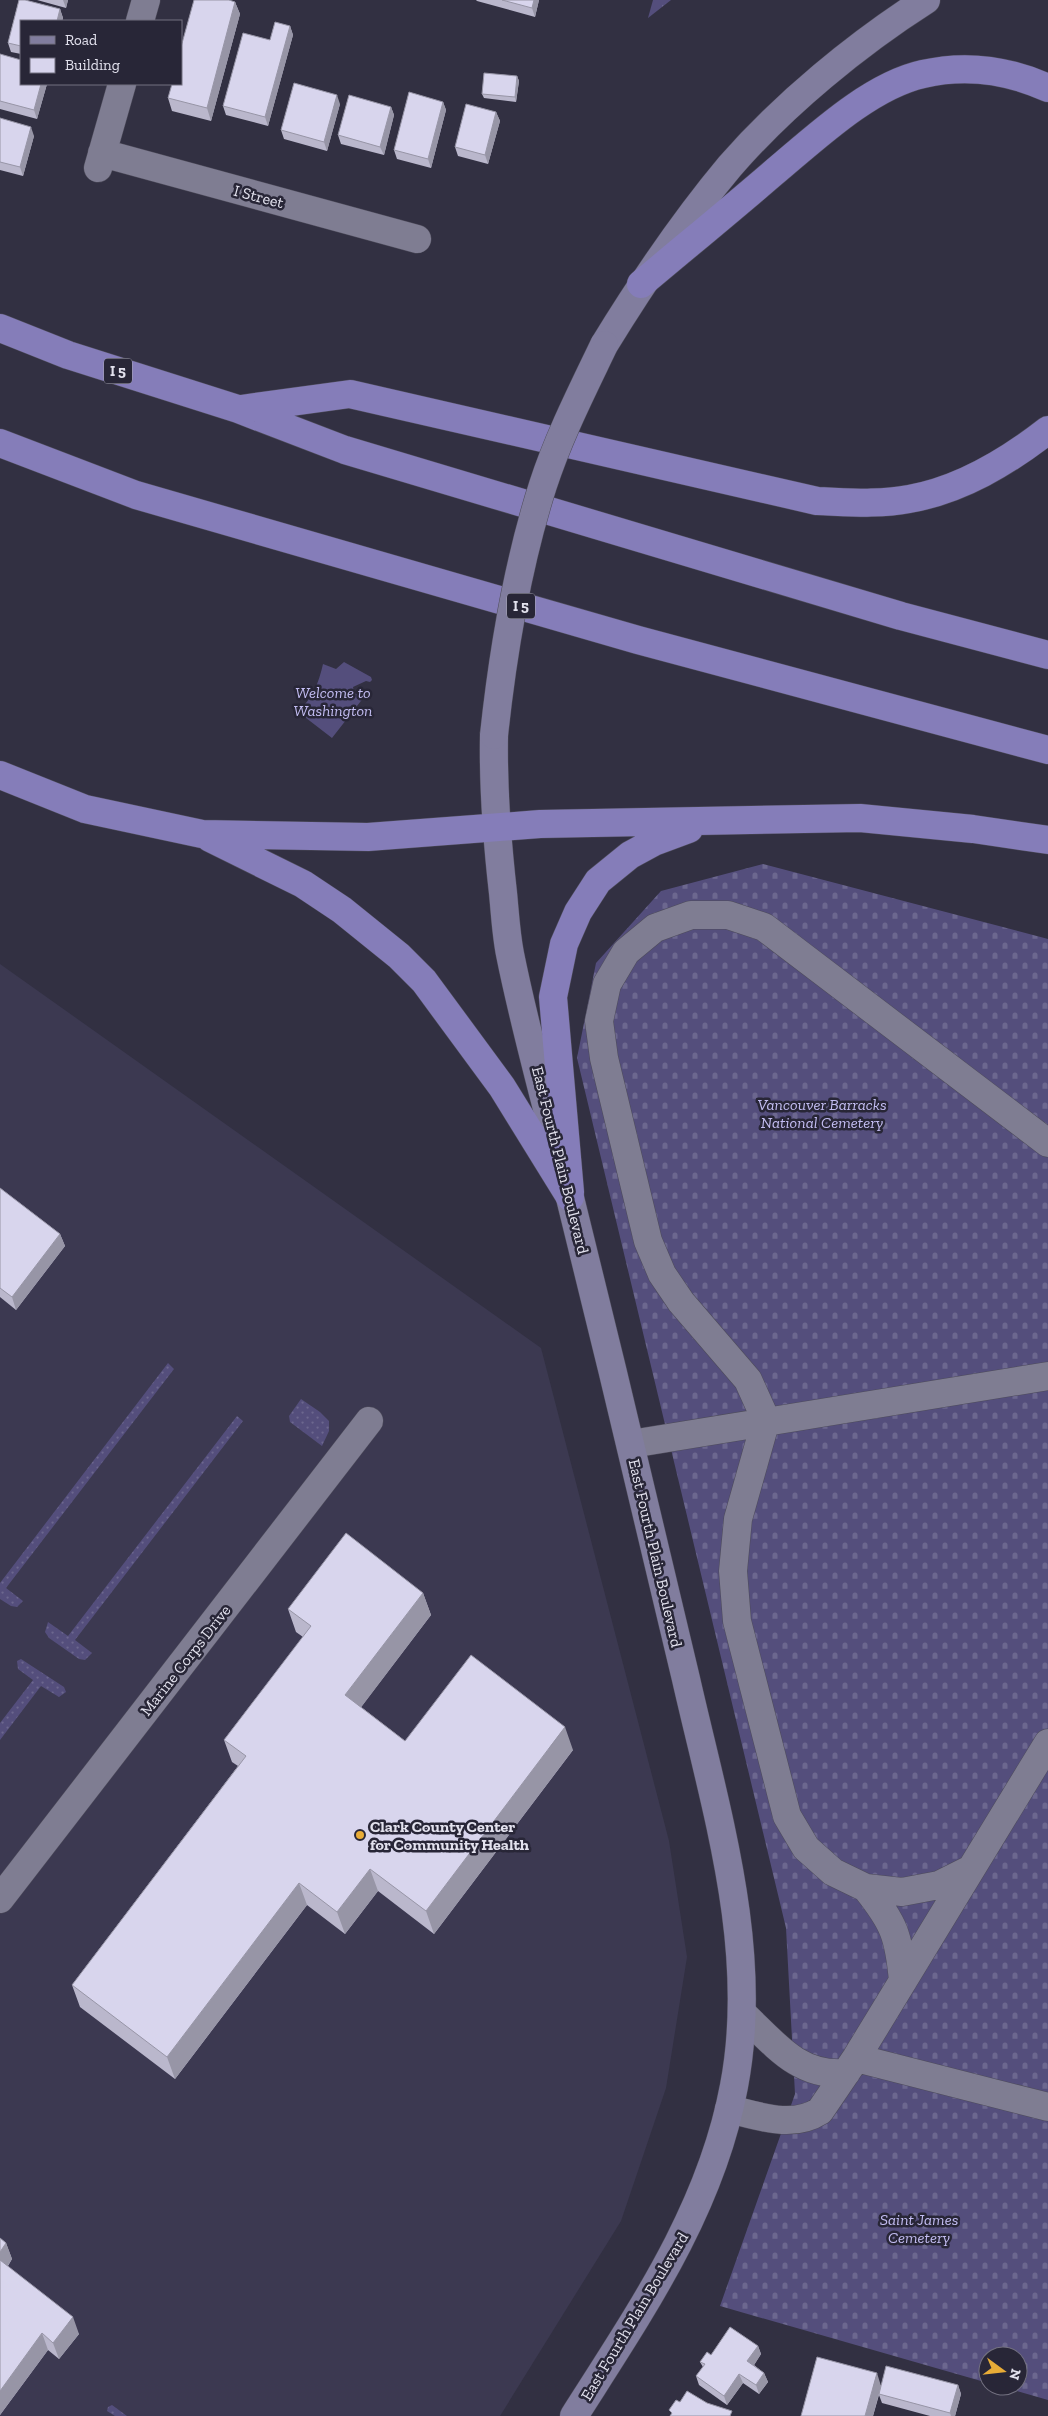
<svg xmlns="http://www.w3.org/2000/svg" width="1048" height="2416" font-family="'Zilla Slab',serif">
<defs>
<pattern id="grass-dots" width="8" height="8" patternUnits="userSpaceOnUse" patternTransform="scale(1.25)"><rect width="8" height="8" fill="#544e7c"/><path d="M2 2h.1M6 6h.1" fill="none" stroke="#6c678f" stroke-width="1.8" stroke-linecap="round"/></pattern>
<pattern id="cemetery-stones" width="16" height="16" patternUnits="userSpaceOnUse" patternTransform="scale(1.25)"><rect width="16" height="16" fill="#544e7c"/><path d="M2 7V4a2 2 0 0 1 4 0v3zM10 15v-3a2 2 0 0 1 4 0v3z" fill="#6c678f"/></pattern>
<pattern id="park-tufts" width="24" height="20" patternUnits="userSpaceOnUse" patternTransform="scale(1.25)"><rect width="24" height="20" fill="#544e7c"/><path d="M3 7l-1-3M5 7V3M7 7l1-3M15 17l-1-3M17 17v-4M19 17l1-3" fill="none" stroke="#6c678f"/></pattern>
</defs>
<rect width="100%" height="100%" fill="#323042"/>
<path fill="#3c3951" d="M0,964L541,1348L669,1841L687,1957L666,2088L621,2221L500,2416H0Z"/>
<path fill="url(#grass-dots)" d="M168,1363L174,1369L6,1588L23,1601L17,1607L11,1606L0,1599V1583Z
M301,1399L320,1412L329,1421V1431L322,1446L290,1422L289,1416Z
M237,1416L243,1421L75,1640L92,1653L85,1660L79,1659L49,1638L45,1632L48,1622L68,1636Z
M21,1659L64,1687L66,1692L59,1697L41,1686L0,1740V1723L33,1680L18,1669L17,1661Z
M112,2405L127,2416H115L107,2411L108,2407Z"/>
<path fill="url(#cemetery-stones)" d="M763,864L1048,939V2400L999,2386H1018V2356H988V2383L720,2306L795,2094L786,1928L577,1058L596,963L661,891Z"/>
<path fill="url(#park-tufts)" d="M653,0H671L648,18Z"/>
<path fill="#544e7c" d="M344,662L371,677L372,680L370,682L366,681L353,687L354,692L364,697L332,738L297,711C312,701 319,682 323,664L336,669Z"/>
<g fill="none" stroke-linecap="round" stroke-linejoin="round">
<g stroke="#4e4c5b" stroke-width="29">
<path id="street" d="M140,21L146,0
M102,153L417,239
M98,168L122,84
M631,1444L1048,1376
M971,1869L939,1885L902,1892L866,1888L833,1872L806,1848L787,1816L737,1621L733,1571L738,1519L766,1420L748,1380L681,1302L662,1274L648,1241L604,1058L599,1021L607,984L626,952L655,928L691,915H728L764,927L1048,1143
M866,1888C894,1923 899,1936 903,1981
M0,1899L369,1421
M742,2013C774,2043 798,2077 846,2073
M856,2058L1048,2107
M729,2109C759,2116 792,2129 820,2111L856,2058L1048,1743"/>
</g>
<g stroke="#4e4c5b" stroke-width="29">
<path id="secondary" d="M604,345C642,283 683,222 730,166C784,104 857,44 926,0
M494,735C493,788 497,840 503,893C505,913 506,934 510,954C527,1039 552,1124 573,1210C612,1366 649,1523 686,1679C716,1811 760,1950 734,2086C711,2210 640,2312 574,2416"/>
</g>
<g stroke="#4e4c5b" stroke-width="29">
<path id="highway" d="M641,284C685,247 729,211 772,174C814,139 869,86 923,74C966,64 1008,70 1048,88
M0,328L68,355L238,409L345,450L901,616L1048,655
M241,409L350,394L817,501C847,502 879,505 909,499C961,490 1007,462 1048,430
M0,443L136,495L638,640L1048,750
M0,775L85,809L202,834L368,837L540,824L860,818L973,829L1048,840
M210,838L303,884L342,910L399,956L424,981L502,1087L570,1197
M570,1192L553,997L564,944L578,912L598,881L630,855L654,842L689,829"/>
</g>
<use href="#street" stroke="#7f7d92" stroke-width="28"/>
<use href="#secondary" stroke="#817d9e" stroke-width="28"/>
<use href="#highway" stroke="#857db9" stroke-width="28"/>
<g stroke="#4e4c5b" stroke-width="29" stroke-linecap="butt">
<path id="secondary-bridge" d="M494,735C503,651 517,566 543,485C559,436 582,391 604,345"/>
</g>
<use href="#secondary-bridge" stroke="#817d9e" stroke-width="28"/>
</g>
<path fill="#bab7cc" d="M19,0H25L60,9L63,18L62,21H21V54L11,52L8,43Z
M37,0H68L66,8Z
M476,0H539L535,17L477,1Z
M235,2L240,14L211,121L172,111L168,98Z
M290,26L293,35L268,126L226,115L223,106Z
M0,54L47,84L37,119L0,109Z
M517,76L519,81L516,102L484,98L482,94Z
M443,102L446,110L431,168L397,159L394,150Z
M340,104L327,151L284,139L281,130Z
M391,107L394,115L384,155L341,144L338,135Z
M496,112L500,121L488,164L458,156L455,147Z
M0,118L34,136L23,176L0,170Z
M0,1188L60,1234L65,1246L16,1310L0,1297Z
M423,1593L431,1615L361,1707L405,1741L573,1750L434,1934L378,1891L345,1934L307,1905L175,2079L80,2007L72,1985L238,1766L232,1762L224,1740L303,1637L296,1632L288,1609Z
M0,2238L6,2243L12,2259L8,2266L79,2334L59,2359L48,2350L0,2415Z
M758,2346L761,2354L754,2365L764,2373L768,2382L759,2394L743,2383L727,2405L699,2385L696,2376L703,2367L700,2362L711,2355Z
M881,2385H958L961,2394L955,2416H930L882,2403L879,2395L873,2416H801Z"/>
<path fill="#9795a6" d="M63,0H68L66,8Z
M534,0H539L535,17L532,8Z
M235,2L240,14L211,121L207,108Z
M60,9L63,18L62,21H57Z
M290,26L293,35L268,126L265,117Z
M517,76L519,81L516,102L515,97Z
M41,84H47L37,119L34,110Z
M337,95L340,104L327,151L324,142Z
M443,102L446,110L431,168L428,159Z
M391,107L394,115L384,155L380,147Z
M496,112L500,121L488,164L485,155Z
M31,127L34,136L23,176L20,167Z
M60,1234L65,1246L16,1310L12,1297Z
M423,1593L431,1615L353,1718L345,1695Z
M565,1727L573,1750L434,1934L426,1911Z
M370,1869L378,1891L345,1934L337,1912Z
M299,1883L307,1905L175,2079L167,2057Z
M6,2243L12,2259L3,2273L0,2266V2252Z
M73,2317L79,2334L59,2359L53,2343Z
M42,2333L48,2350L0,2415V2391Z
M758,2346L761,2354L751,2370L747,2361Z
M764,2373L768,2382L759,2394L756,2385Z
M877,2373L881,2386L873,2416H865Z
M739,2374L743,2383L727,2405L724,2396Z
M958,2385L961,2394L955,2416H951L950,2413Z"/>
<path fill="#d8d5ed" stroke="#9795a6" d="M19,0H25L60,9L57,21H21V46L8,43Z
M194,0H229L235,2L207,108L168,98L172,84H181V47Z
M502,0H534L532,8Z
M275,22L290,26L265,117L223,106L243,33L270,40Z
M0,54L21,60V84H41L34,110L0,101Z
M484,73L517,76L515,97L482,94Z
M294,83L337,95L324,142L281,130Z
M409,92L443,102L428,159L394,150Z
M349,95L391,107L380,147L338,135Z
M466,104L496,112L485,155L455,147Z
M0,118L31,127L20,167L0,162Z
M0,1188L60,1234L12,1297L0,1288Z
M346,1533L423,1593L345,1695L405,1741L471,1655L565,1727L426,1911L370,1869L337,1912L299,1883L167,2057L72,1985L246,1756L224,1740L311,1626L288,1609Z
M0,2238L6,2243L0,2252Z
M0,2260L73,2317L53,2343L42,2333L0,2391Z
M730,2327L758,2346L747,2361L764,2373L756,2385L739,2374L724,2396L696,2376L705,2364L700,2362L707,2352L711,2355Z
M817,2357L877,2373L865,2416H801Z
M886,2366L958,2385L950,2413L879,2394Z
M687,2391L707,2403L732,2411L730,2416H670L672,2413L669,2410L676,2400L680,2402Z"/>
<circle fill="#e8ac37" stroke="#282637" stroke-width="2" cx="360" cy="1835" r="5"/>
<g text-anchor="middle" stroke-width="5" stroke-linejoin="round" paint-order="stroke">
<g fill="#282637" stroke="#abaab7" stroke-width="1">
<rect x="104" y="358.5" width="28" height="25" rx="4"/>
<rect x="507" y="593.5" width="28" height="25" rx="4"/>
</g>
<g font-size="15" font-weight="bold" fill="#e3e2ee">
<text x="118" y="376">I 5</text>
<text x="521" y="611">I 5</text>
</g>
<g font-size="16" fill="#e3e2ee" stroke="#282637">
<text transform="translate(259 196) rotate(15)" y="6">I Street</text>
<text transform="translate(561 1160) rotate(76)" y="6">East Fourth Plain Boulevard</text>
<text transform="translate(656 1553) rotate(77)" y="6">East Fourth Plain Boulevard</text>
<text transform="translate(185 1660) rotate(-52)" y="6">Marine Corps Drive</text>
<text transform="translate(634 2316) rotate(-59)" y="6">East Fourth Plain Boulevard</text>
</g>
<g font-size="16" font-style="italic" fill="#c3bdf2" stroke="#282637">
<text x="333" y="698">Welcome to<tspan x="333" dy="18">Washington</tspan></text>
<text x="822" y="1110">Vancouver Barracks<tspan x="822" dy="18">National Cemetery</tspan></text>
<text x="919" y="2225">Saint James<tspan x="919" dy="18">Cemetery</tspan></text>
</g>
<g font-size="16" font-weight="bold" fill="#e3e2ee" stroke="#282637" text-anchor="start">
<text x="370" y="1832">Clark County Center<tspan x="370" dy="18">for Community Health</tspan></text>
</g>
</g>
<rect x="20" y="20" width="162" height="65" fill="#282637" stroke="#737180"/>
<rect x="30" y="36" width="25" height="8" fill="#817d9e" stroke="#737180"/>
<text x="65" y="45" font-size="15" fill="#e3e2ee">Road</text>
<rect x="30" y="58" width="25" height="15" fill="#d8d5ed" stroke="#737180"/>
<text x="65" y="70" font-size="15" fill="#e3e2ee">Building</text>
<g transform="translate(1003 2371) rotate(105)"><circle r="24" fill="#282637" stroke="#737180"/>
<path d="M0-4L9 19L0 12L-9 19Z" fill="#e8ac37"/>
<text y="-8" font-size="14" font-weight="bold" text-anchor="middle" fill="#e3e2ee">N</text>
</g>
</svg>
